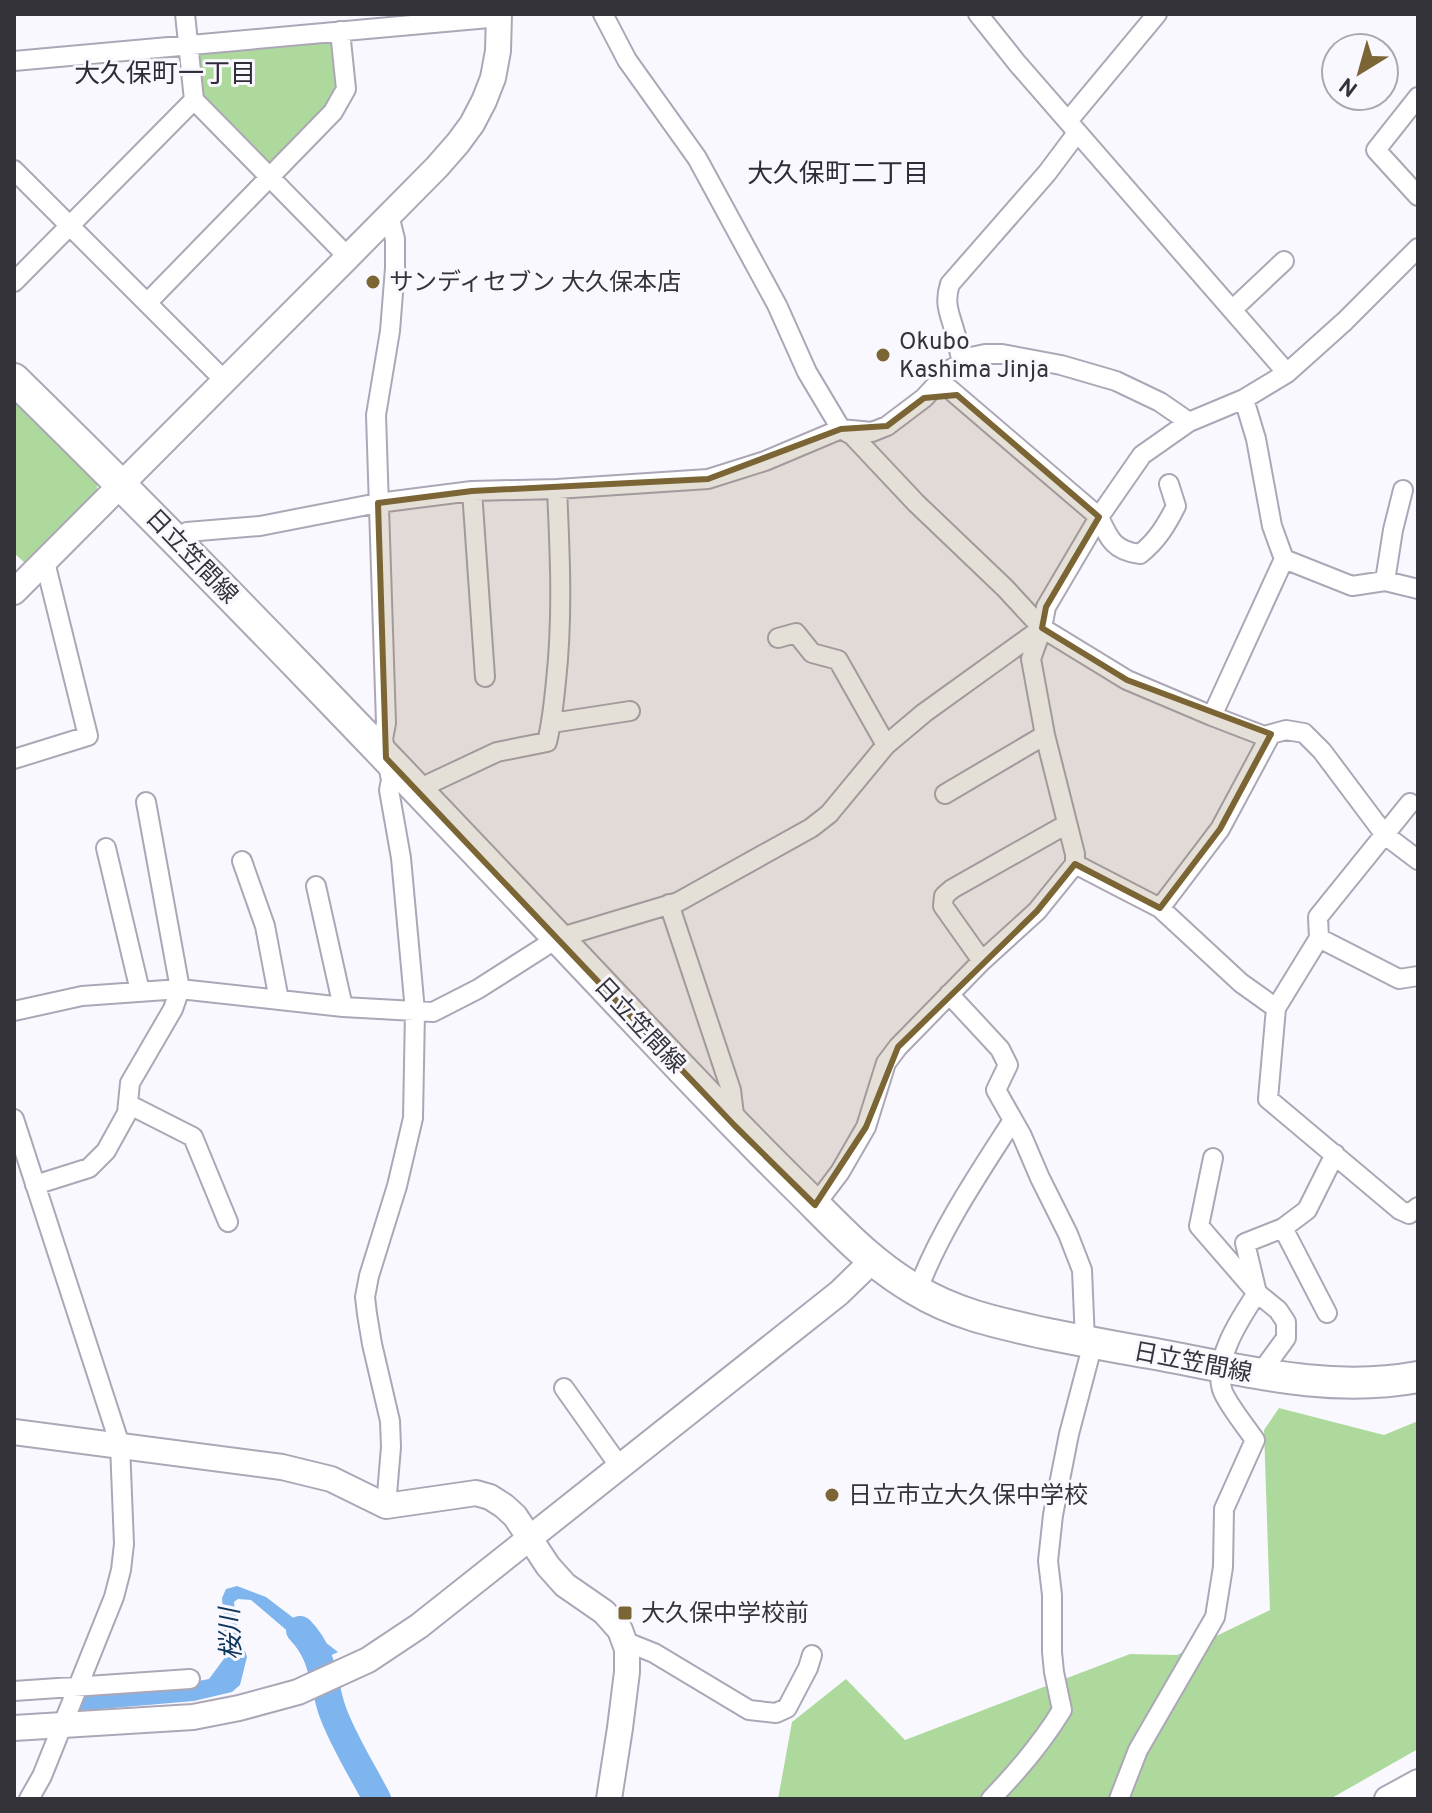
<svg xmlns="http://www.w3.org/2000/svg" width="1432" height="1813" font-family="Overpass,'Noto Sans JP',sans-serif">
<rect width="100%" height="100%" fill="#faf8ff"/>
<path fill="#adda9c" d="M323,37L337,48V91L324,113L274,165L266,167L199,100L195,60L202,52Z
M14,395L97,477V490L26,564L14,553Z
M1279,1408L1384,1435L1418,1421V1749L1330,1799H778L792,1722L846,1679L905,1740L1130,1654L1177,1655L1270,1610L1264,1430Z"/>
<path fill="#7fb5ef" d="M237,1586L266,1597L338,1652L315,1663L311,1651L251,1600L238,1599L234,1602L237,1626L247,1657L240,1685L232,1692L194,1701L77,1711L84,1692L188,1683L209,1679L226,1656L222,1598L226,1589Z
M344,1719L386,1799H373L334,1727Z"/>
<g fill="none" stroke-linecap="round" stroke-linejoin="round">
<path stroke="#7fb5ef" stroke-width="28" d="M300,1630C324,1655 322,1679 332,1710C343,1741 362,1770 377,1799"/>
<g stroke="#aca7b6" stroke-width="22">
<path id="minor" d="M185,14L194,100L348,257
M603,14L627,60L697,158L777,305L807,372L841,429L852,435L916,503L1005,588L1042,628L1127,680L1212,716L1264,736L1286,730L1304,733L1322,751L1385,835L1418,860
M978,14L1017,63L1287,373
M14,61L500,17
M1418,97L1376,150L1418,196
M1068,121L1157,14
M14,170L224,380
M14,282L194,100
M147,303L333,112L346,89L340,31
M1232,310L1284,261
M962,363C960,354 958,345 956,336C951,316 943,305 950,284L1047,173L1077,133
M939,380L1099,517C1109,539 1114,551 1140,554C1157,541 1167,524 1176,506L1169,484
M472,491L485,677
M177,540L187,532L260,526L378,503L472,491L557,489L708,479L765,461L841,429L872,432L887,426L924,398L951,369L971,357L985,354H1002L1061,365L1116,381L1160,402L1189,422
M1284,559L1352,586L1385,581L1418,589
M1385,581L1393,530L1403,490
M778,638L796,633L812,653L838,660L886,745
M1212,716L1284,559L1272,526L1256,439L1244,399
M552,723L630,711
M14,759L88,736L45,562
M416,790L497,752L547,742C552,722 554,702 556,681C563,617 560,554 557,489
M945,794L1045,735
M106,848L140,991
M242,861L265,926L279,1000
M1075,864L1160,908L1241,983L1276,1008L1268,1099L1400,1210L1409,1214L1418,1207
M316,886L343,1007
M669,904L731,1090L735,1123
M1160,908L1220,829L1271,734
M1319,938L1318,917L1410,803
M982,961L943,906L944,896L952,889L1067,824
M949,994L1000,1049L1008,1065L996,1090L1022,1136L1040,1178L1068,1234L1082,1270L1085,1341
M1276,1008L1319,938L1399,979L1418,976
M14,1011L82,996L180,989L343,1007L433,1012L478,989L558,938L678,902L811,828L829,814L886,745L924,713L1042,628L1046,607L1099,517L1142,455L1189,422L1244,399L1287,373L1345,321L1418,248
M128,1104L193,1137L228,1222
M14,1119L120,1445L124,1544L121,1570L114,1597L42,1776L29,1799
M35,1185L89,1168L106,1151L127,1113L130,1083L173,1009L180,989L146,802
M815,1205L840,1172L866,1127L886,1063L898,1047L982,961L1037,911L1075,864V854L1045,735L1031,659L1042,628
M1283,1228L1327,1313
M917,1292C939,1232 979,1173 1013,1120
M1259,1375L1286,1338V1322L1278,1310L1257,1293L1245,1243L1283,1228L1307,1210L1335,1154
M564,1388L620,1467
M386,1506L391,1447L390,1421L372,1344L367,1314L365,1297L369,1276L397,1186L413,1118L415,1011L401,858L389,790L391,780L383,739L386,723L376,415L390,331L395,268V239L389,215
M624,1641L654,1653L749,1710L776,1713L787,1708L808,1668L812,1655
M14,1691L190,1679
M991,1799C1018,1771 1042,1743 1062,1710L1054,1672L1052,1652V1595L1048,1561L1053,1515L1069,1434L1093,1343
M1119,1799L1138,1750L1215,1617L1223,1567L1224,1509L1255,1440C1246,1427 1229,1406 1223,1392C1211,1362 1241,1317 1257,1293L1199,1226L1213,1158"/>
</g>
<g stroke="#aca7b6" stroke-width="28">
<path id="tertiary" d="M14,592L348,257L437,167L458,143L472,124L484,101L493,78L498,51L499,14
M14,1432L282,1467L331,1479L386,1506L476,1493L490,1497L504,1506L515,1516L548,1566L565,1585L604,1612L620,1630L627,1649V1672L620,1728L609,1799
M14,1728L193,1717L239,1708L298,1692L368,1660L419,1626L839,1293L873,1260
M1387,1799L1418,1782"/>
</g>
<g stroke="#aca7b6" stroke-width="34">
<path id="primary" d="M14,379C212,573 403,774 593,975C659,1045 725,1116 794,1184C834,1223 866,1261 916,1290C955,1314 999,1323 1043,1333C1079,1340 1114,1347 1150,1353C1239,1369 1327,1394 1418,1377"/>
</g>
<use href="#minor" stroke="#fff" stroke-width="18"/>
<use href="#tertiary" stroke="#fff" stroke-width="24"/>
<use href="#primary" stroke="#fff" stroke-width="30"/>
</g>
<path fill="#7b6535" fill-opacity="0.2" stroke="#7b6535" stroke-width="6" stroke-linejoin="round" d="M957,395L1099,517L1046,607L1042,628L1127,680L1271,734L1220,829L1160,908L1075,864L1037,911L898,1047L866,1127L815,1205L735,1126L386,758L378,503L472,491L708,479L841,429L887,426L924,398Z"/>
<g fill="#7b6535" stroke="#faf8ff" stroke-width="3">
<circle cx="373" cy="282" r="8"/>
<circle cx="883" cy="355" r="8"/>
<circle cx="832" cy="1495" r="8"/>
<rect x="617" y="1605" width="16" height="16" rx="4"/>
</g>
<g text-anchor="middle" stroke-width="6" stroke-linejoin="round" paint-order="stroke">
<g font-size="24" fill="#35333a" stroke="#faf8ff" text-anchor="start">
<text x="389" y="290">サンディセブン 大久保本店</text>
<text x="899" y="349">Okubo<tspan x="899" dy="28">Kashima Jinja</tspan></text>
<text x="848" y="1503">日立市立大久保中学校</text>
<text x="641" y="1621">大久保中学校前</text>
</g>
<g font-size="24" fill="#35333a" stroke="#faf8ff">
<text transform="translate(192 556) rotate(46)" y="8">日立笠間線</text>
<text transform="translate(640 1025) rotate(47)" y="8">日立笠間線</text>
<text transform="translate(1193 1362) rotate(11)" y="8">日立笠間線</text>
</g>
<g font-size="26" fill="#2f2b38" stroke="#faf8ff">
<text x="165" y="82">大久保町一丁目</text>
<text x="838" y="182">大久保町二丁目</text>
</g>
<g font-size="26" font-style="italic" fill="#0e355a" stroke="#faf8ff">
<text transform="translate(230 1634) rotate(-92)" y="9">桜川</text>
</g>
</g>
<rect width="1432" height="1813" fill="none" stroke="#35333a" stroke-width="32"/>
<g transform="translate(1360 72) rotate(217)"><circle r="38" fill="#faf8ff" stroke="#aba9b0" stroke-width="2"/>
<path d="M0-6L14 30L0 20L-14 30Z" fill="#7b6535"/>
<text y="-12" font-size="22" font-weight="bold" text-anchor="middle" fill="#35333a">N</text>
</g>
</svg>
